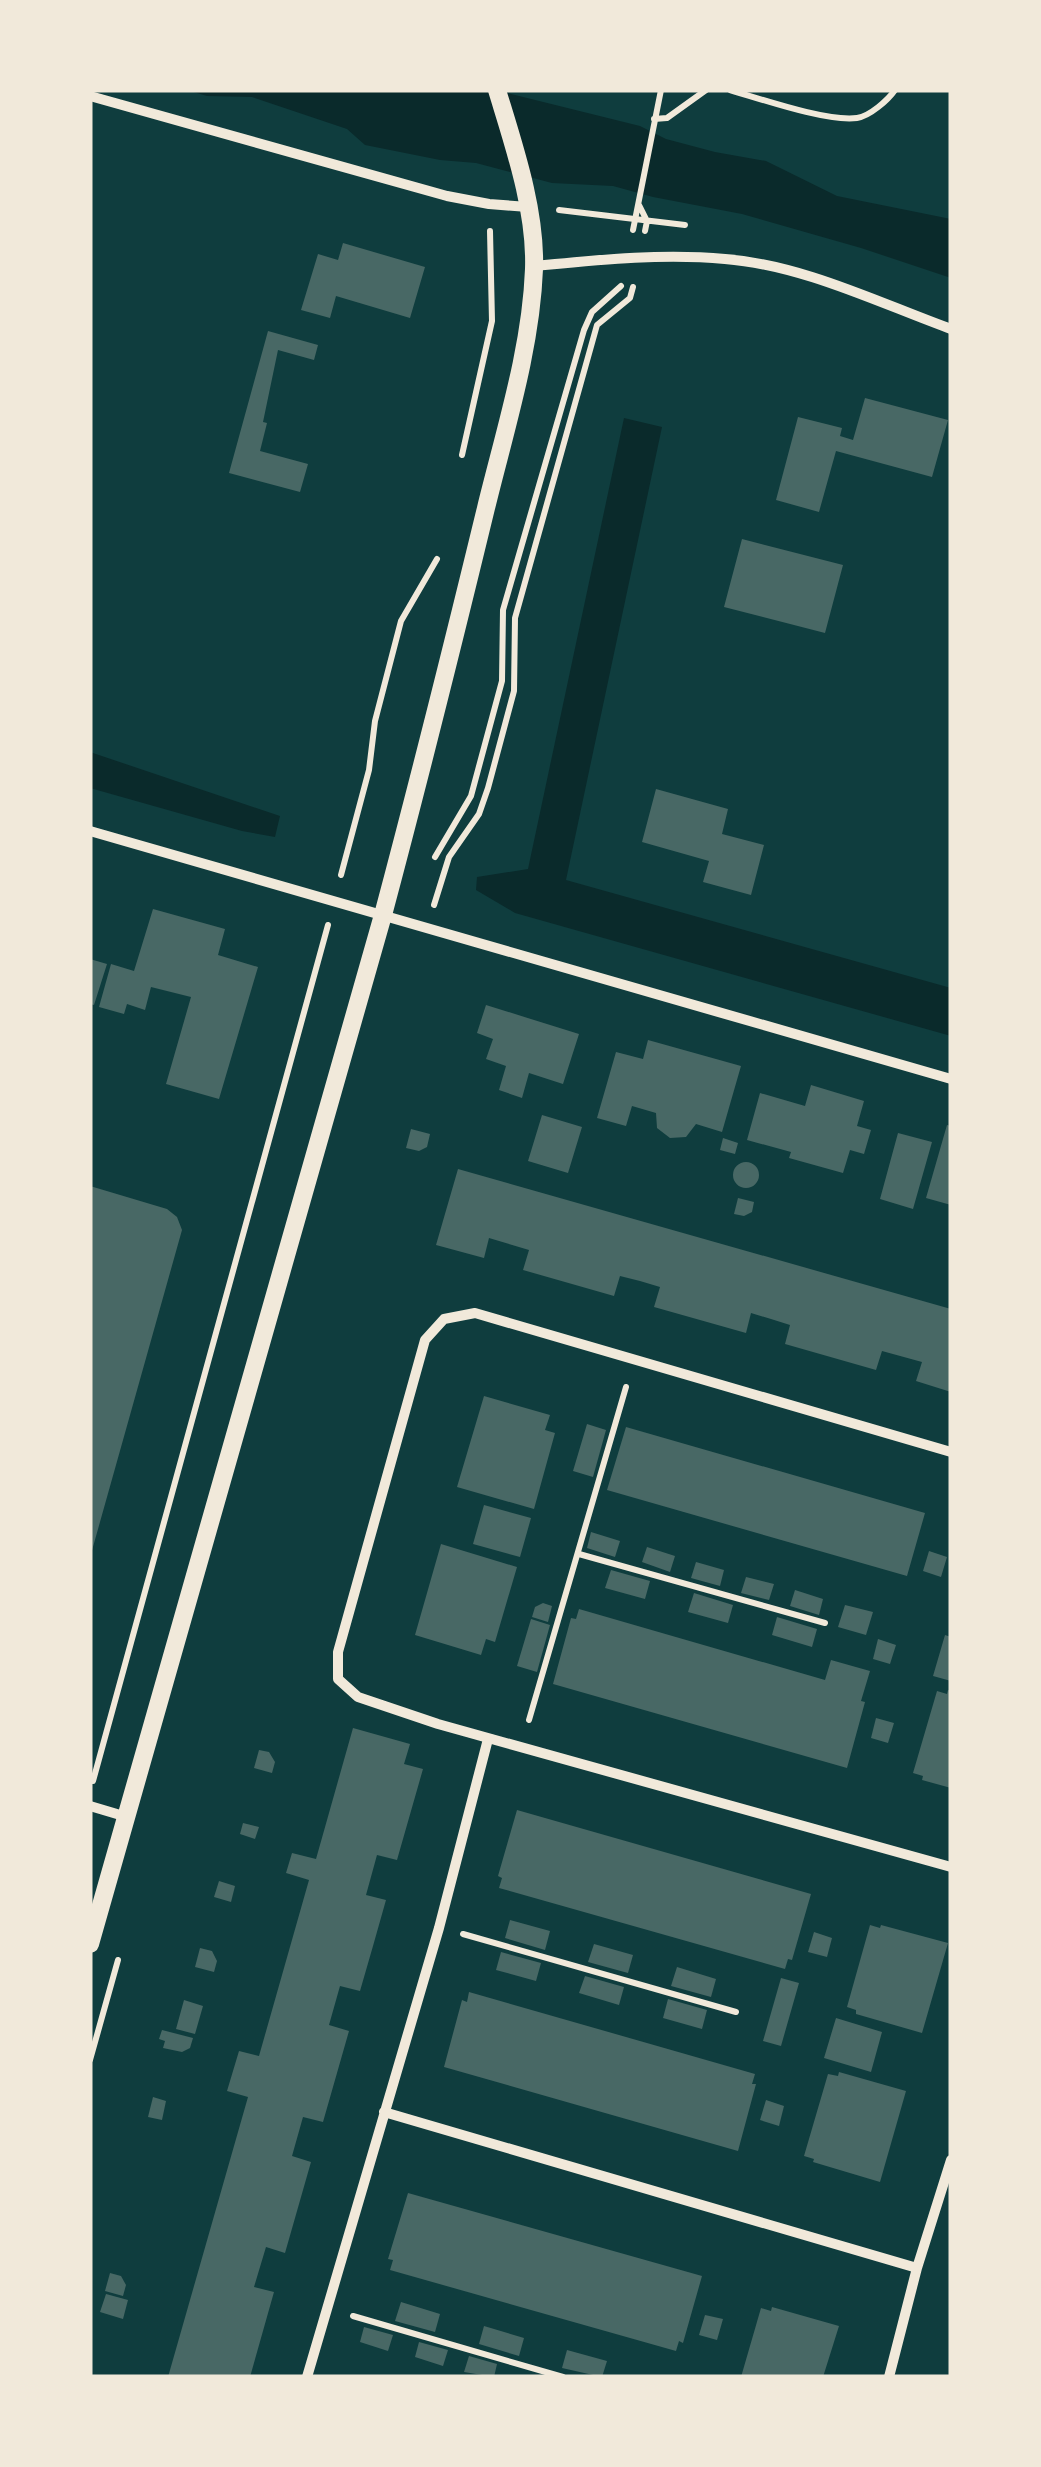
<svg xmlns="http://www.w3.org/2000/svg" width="1041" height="2467" font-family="Helvetica,sans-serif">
<rect width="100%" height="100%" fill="#0f3d3e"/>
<path fill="#0a2a2b" d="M187,90H495L640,126L666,139L715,152L766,161L837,196L951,219V278L861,248L742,214L653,197L613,186L552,183L476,163L440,160L365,145L347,129L252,97L207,96Z
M624,418L662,427L566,880L951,988V1036L515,913L476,890L477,877L528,869Z
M90,752L280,816L275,837L242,831L90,788Z"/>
<path fill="#486865" d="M343,243L425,267L410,318L336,296L330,318L301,310L318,254L338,260Z
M268,331L318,345L314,360L278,350L263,422L267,423L260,451L308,464L300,492L229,473Z
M865,398L948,420L932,477L836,451L819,512L776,500L798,417L842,428L840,436L853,440Z
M742,539L843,565L825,633L724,607Z
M656,789L728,809L722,834L764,845L751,895L703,882L709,861L642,842Z
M153,909L225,929L218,955L258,967L219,1099L166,1084L191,997L151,987L145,1010L127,1004L124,1014L99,1007L111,964L134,971Z
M90,959L107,964L94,1005L90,1004Z
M486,1005L579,1034L563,1084L529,1073L522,1098L499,1090L506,1066L486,1059L493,1039L477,1033Z
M648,1040L741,1066L722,1132L696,1124L686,1137L670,1138L657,1128L656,1113L632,1106L626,1126L597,1118L616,1052L643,1059Z
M811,1085L864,1101L857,1126L871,1130L864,1154L850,1150L843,1173L789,1158L791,1152L747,1140L760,1093L805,1106Z
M542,1115L582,1127L568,1173L528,1161Z
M947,1125L951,1126V1205L926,1198Z
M411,1129L430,1134L427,1147L419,1151L406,1148Z
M898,1133L932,1142L913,1209L880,1199Z
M723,1138L738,1143L735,1154L720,1150Z
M733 1175a13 13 0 1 1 26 0a13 13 0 1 1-26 0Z
M458,1169L951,1309V1392L916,1381L922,1362L882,1351L876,1370L785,1344L790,1325L771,1319L751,1313L746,1333L654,1307L660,1287L640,1281L620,1276L614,1296L523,1270L529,1250L489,1238L484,1258L436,1245Z
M90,1186L167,1209L177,1217L182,1230L91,1554Z
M738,1198L754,1202L752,1212L744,1216L734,1214Z
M484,1396L550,1415L545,1430L555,1433L534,1509L457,1487Z
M587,1424L606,1430L593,1477L573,1471Z
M626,1427L925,1513L907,1576L607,1490Z
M484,1505L531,1518L520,1557L473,1544Z
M591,1532L620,1541L615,1557L587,1548Z
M441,1544L517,1567L495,1642L486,1639L481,1655L415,1635Z
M647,1547L675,1556L670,1572L642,1562Z
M929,1551L947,1557L941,1577L923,1571Z
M696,1562L724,1570L720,1586L691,1578Z
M611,1570L650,1581L645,1599L605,1588Z
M746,1577L774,1584L769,1600L741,1593Z
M795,1590L823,1599L819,1615L790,1606Z
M694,1593L733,1605L728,1623L688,1612Z
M543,1603L552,1606L548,1622L532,1617L535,1607Z
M845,1605L873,1612L866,1635L838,1627Z
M579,1609L825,1680L831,1660L870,1671L861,1701L865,1702L847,1768L553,1684L571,1618L576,1619Z
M777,1617L817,1629L812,1647L772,1635Z
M531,1619L550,1625L537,1672L517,1666Z
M945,1635L951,1637V1681L933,1676Z
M878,1639L896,1645L890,1664L873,1659Z
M948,1690L951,1691V1788L922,1780L923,1776L913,1773L937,1691L947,1694Z
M876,1718L894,1723L888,1743L871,1738Z
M353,1728L410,1744L404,1764L423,1769L397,1860L377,1855L366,1895L386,1900L373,1946L360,1991L340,1986L329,2025L349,2031L323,2122L303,2117L292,2156L311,2162L285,2253L266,2247L254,2287L274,2292L250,2377H168L248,2097L227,2091L239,2051L259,2056L309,1880L286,1873L292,1853L316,1859Z
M259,1750L269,1752L275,1762L272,1773L254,1768Z
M517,1810L811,1894L792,1960L788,1959L785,1969L499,1888L502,1878L498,1876Z
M243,1823L259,1827L255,1839L240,1834Z
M219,1881L235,1886L231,1902L214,1897Z
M510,1920L550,1931L545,1950L505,1938Z
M870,1925L880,1928L881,1925L948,1943L922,2033L856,2014V2010L847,2007Z
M814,1932L832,1938L827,1957L808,1952Z
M594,1944L633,1955L628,1973L588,1962Z
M200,1948L212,1951L217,1961L214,1972L195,1967Z
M501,1952L541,1963L536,1981L496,1970Z
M677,1967L716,1979L711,1997L671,1986Z
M585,1976L624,1987L619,2005L579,1993Z
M781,1978L799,1983L781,2046L763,2041Z
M469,1992L755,2074L752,2084H756L738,2151L444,2067L462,2000L467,2002Z
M668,1999L707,2010L702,2029L663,2018Z
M184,2000L203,2006L195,2034L176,2029Z
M836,2018L882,2032L871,2072L824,2058Z
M162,2030L193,2038L190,2048L182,2052L163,2048L165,2041L159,2039Z
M839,2072L906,2091L880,2182L813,2162L814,2159L804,2156L828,2074L838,2076Z
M153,2097L166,2101L162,2120L148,2117Z
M766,2100L784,2106L779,2126L760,2120Z
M408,2193L702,2276L683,2343L679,2341L676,2351L390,2270L393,2260L388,2259Z
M110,2273L121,2276L126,2285L123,2296L105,2291Z
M106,2294L128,2300L123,2319L100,2312Z
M401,2302L440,2314L435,2332L395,2321Z
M772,2307L839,2326L823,2377H741L761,2308L771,2311Z
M705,2315L723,2319L717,2340L699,2335Z
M484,2326L524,2338L519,2356L479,2344Z
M364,2327L393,2335L388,2351L360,2342Z
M419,2342L448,2350L443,2366L415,2357Z
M567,2350L607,2361L602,2377L562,2368Z
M469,2356L497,2364L494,2377L464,2372Z"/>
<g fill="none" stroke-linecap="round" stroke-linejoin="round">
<path stroke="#f1e9da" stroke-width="6" d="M730,90C761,99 827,122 857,118C870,116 888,100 895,90
M654,119L667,118L706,90
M639,205L647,221L645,231
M559,210L685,225
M633,230L661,90
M462,455L492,321L490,231
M435,857L471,796L502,681L503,610L584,330L592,312L621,286
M341,875L369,770L375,721L401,621L437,559
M434,905L449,857L479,814L488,788L514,691L515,618L597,325L630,298L633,287
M579,1554L825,1623
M529,1720L626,1387
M93,1781L328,925
M463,1934L736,2012
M90,2060L118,1960
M353,2316L563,2377"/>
<path stroke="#f1e9da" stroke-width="10" d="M90,96L447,196L489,204L528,207
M535,266C597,260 662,253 725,259C803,265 879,303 951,329
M90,831L951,1079
M951,1452L475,1313L444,1319L425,1340L338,1652V1679L358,1697L438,1724L951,1867
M90,1806L127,1817
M384,2112L917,2268
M307,2377L439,1928L488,1739
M889,2377L917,2268L951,2160"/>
<path stroke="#f1e9da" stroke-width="18" d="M90,1944L383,915C419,780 453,644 486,508C505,430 531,349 534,269C536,210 514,146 497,90"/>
</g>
<rect width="1041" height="2467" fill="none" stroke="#f1e9da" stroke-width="185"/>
</svg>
